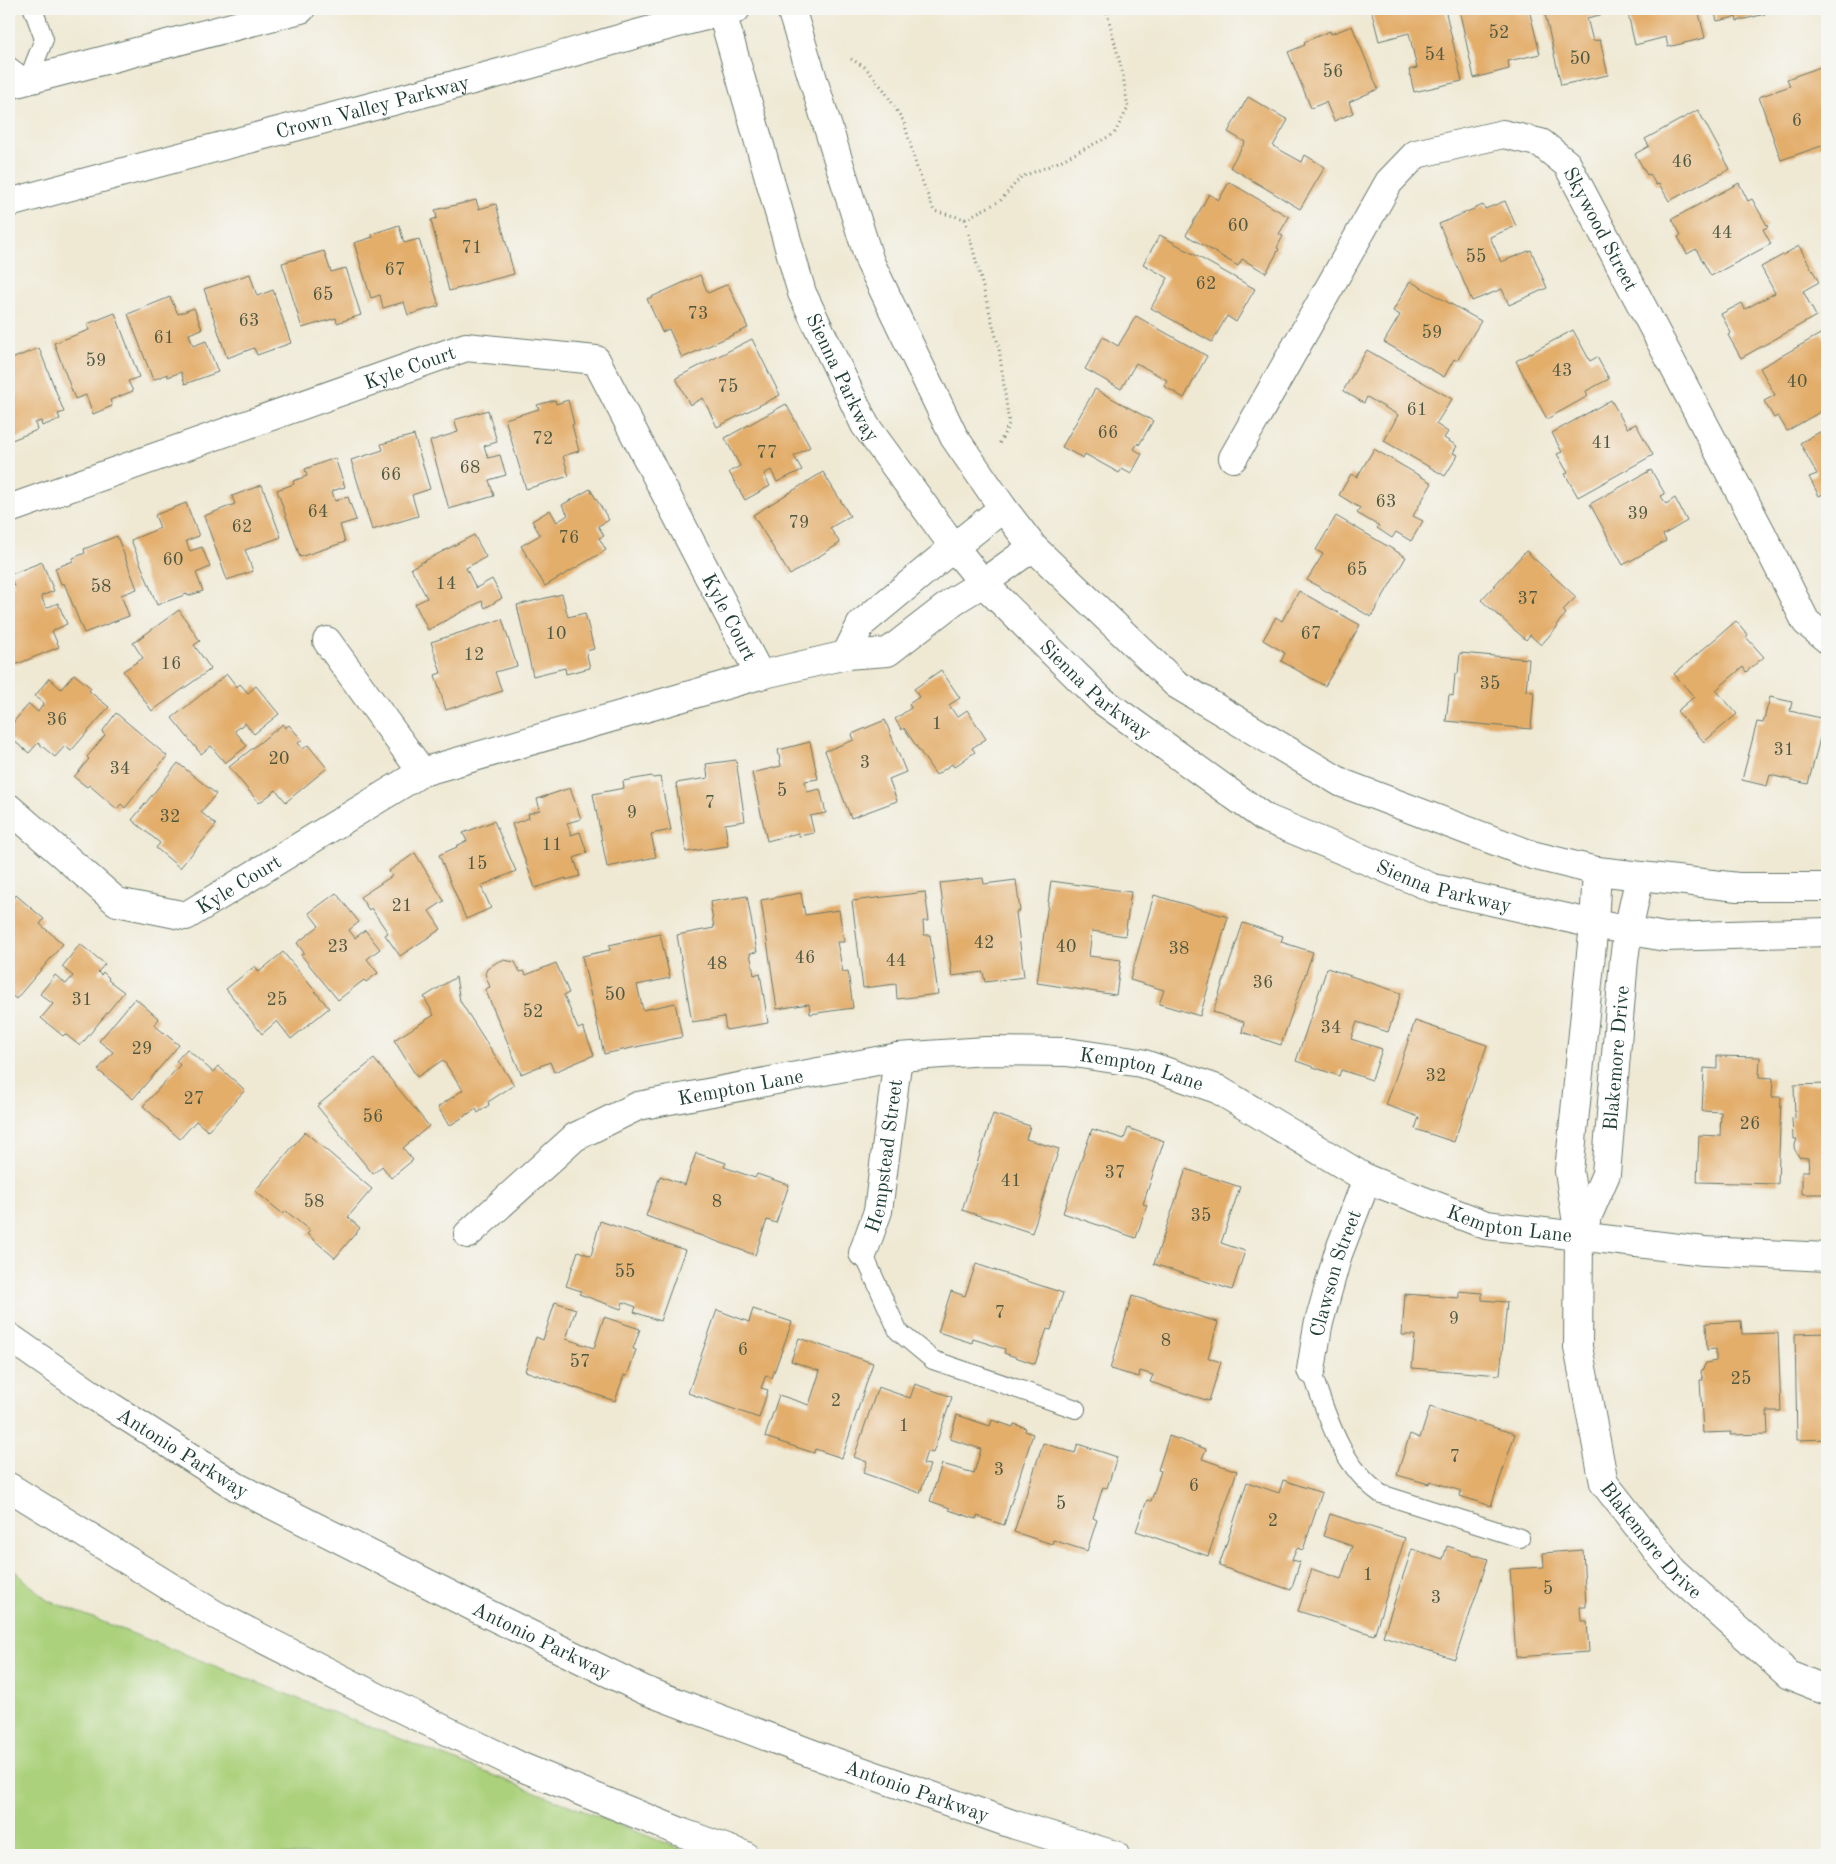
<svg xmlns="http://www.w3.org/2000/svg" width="1836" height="1864" font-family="'Old Standard TT',serif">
<rect width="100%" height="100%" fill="#f6f6f2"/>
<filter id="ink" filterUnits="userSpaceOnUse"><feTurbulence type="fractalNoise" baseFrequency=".02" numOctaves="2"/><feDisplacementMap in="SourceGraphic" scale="10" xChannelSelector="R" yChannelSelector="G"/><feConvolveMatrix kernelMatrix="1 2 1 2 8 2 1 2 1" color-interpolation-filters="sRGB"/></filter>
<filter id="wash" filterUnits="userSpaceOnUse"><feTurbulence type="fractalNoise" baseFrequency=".0096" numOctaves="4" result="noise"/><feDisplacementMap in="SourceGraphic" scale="20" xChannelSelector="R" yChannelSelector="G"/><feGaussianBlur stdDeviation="1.12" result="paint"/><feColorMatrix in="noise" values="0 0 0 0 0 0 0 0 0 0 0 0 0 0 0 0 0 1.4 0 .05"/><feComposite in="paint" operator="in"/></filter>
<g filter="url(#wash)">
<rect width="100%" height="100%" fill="#efe9d4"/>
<path fill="#abd17b" stroke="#658758" d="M9,1566L47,1600L696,1855H9Z"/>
<g id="blocks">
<path fill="#e3ad6b" d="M1371,9H1445L1462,81L1414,92L1409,70L1417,68L1409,33L1379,41Z
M1459,9H1529L1540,54L1508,61L1509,69L1474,78Z
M1544,9H1616L1617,11L1587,18L1593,41L1600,40L1608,75L1561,85Z
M1627,9H1698L1705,38L1668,47L1666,37L1635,45Z
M1714,9H1763L1765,14L1737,21L1736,17L1717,21Z
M1352,26L1378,89L1349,102L1353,113L1334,121L1326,102L1311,108L1288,52L1305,45L1304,42L1330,31L1331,34Z
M1823,66L1827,79V144L1781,160L1759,97L1790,86L1787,79Z
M1248,97L1288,120L1273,146L1302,162L1305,155L1325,167L1300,209L1230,167L1245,142L1228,132Z
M1698,110L1730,169L1669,201L1659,184L1656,185L1650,174L1647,175L1635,154L1649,146L1645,139Z
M1229,182L1289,217L1279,234L1283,236L1277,248L1279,249L1266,273L1242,259L1238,266L1186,235L1209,194L1219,200Z
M1739,183L1748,201L1752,199L1768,227L1763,229L1771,244L1711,276L1696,249L1687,254L1678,237L1681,235L1672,219Z
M476,200L479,209L496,204L514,274L449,291L431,220L437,218L435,210Z
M1505,201L1516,226L1490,237L1501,262L1531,250L1547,288L1509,305L1502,289L1472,301L1439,224L1483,205L1485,209Z
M399,225L404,243L419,239L439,306L408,315L404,302L383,308L380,295L371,298L354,243L373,237L372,234Z
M1160,235L1255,289L1236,322L1227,316L1212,342L1151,308L1168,278L1143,264Z
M1799,246L1819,282L1803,291L1816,316L1741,358L1728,335L1731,333L1721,314L1742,303L1745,309L1775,293L1761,267Z
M324,251L331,272L346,268L361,315L337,323L336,318L302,328L282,263Z
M250,274L257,296L273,290L291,343L257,355L254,348L227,358L204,289Z
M700,275L708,293L728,284L748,328L682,358L669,329L662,332L647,299Z
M1410,281L1481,321L1457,361L1454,359L1444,377L1384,342L1400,315L1393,311Z
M170,297L178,314L194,308L202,329L189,334L193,346L206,341L218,372L185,384L181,372L168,377L167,374L153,380L128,314Z
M115,313L139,377L128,381L133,391L110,400L112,406L93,414L86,395L75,399L54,343L89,330L87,324Z
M1136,316L1207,356L1184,398L1164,386L1167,380L1136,363L1121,389L1085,369L1103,337L1118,346Z
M1573,330L1590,361L1597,357L1609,379L1586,391L1588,396L1547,419L1516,361Z
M1822,333L1827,343V408L1787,431L1778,416L1774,418L1764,401L1775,395L1760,368Z
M752,339L780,395L717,427L703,398L690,405L676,378Z
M39,348L64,412L58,414L60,419L42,426L41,421L35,423L37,430L12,440L9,431V360Z
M1367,350L1452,399L1436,424L1448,432L1444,438L1457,446L1453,453L1458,455L1445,476L1384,441L1398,415L1367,397L1364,403L1343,391Z
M1095,389L1153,421L1139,445L1138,443L1134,449L1142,454L1131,474L1122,469L1119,473L1085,454L1083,458L1062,447Z
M555,400L556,404L568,400L574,424L572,425L579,451L563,456L569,476L526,489L505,419L539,409L537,405Z
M1611,400L1627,428L1636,424L1653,455L1578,497L1565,474L1568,473L1557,454L1562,452L1552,433Z
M786,404L810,447L794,456L802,470L777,482L771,470L764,474L770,486L745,500L729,472L740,466L725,438Z
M488,410L497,442L484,446L488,458L500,455L506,475L489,480L494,496L449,509L430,441L458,432L454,420Z
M1827,428V492L1819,496L1809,477L1817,474L1800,443Z
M414,435L430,489L412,495L418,516L372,530L351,460L383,450L381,444Z
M1374,449L1432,483L1413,516L1423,521L1411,541L1396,532L1392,538L1377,528L1379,526L1357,513L1360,508L1339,495L1351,474L1357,477Z
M335,458L345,487L332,491L335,501L348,497L356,520L340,525L345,542L300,557L277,490L294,484L293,481L307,476L305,469Z
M1651,470L1665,494L1661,496L1666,504L1675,498L1687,521L1663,535L1666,541L1623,565L1590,504Z
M823,472L850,516L830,528L840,543L790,575L753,515Z
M262,485L281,537L245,550L253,571L227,580L204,516L235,504L232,496Z
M590,489L609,520L598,526L604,536L599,538L606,550L545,586L521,546L540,535L532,521L550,510L557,522L568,515L562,505Z
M186,503L199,536L186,541L190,551L202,547L210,567L196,573L203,591L188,596L187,594L157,605L131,540L160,528L155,515Z
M1336,516L1406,557L1371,617L1307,580L1323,554L1316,550Z
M474,535L486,557L466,568L476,588L492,579L502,598L485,608L482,601L428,630L415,604L427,598L411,568Z
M117,536L137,589L121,595L129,616L84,633L64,583L61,584L55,568L73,561V558L85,553L84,549Z
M1526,551L1576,597L1563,610L1566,614L1556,625L1558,626L1541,645L1530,635L1526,640L1481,600Z
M42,562L54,591L41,596L46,608L58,603L67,624L52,631L59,647L15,665L9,650V588L14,586L9,575Z
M1299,591L1360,625L1325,686L1281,661L1285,653L1263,640L1276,617L1282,621Z
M562,594L568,617L585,613L594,649L586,651L590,668L566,674L565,668L533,676L517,605Z
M179,610L200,641L194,645L211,669L152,711L123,671L143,658L133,643Z
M502,619L517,666L495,672L502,691L446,710L435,675L441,673L431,642Z
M1736,621L1748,635L1746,637L1764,657L1746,672L1743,667L1716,690L1737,714L1704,742L1677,711L1694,697L1674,674Z
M1460,653L1529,659L1526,691L1534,692L1531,729L1446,721L1449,695L1453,696L1455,674H1458Z
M941,670L960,698L949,705L957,717L967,710L986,739L972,748L975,752L954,767L952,764L936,775L904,728L902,730L895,719L911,708L909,704L919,697L914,689Z
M74,674L91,688L89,691L109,707L71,751L65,746L55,757L38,743L29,753L9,737V727L29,704L38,712L44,703L35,696L49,678L61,689Z
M227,674L237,687L240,684L248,693L256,686L279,714L254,734L245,723L235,731L247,746L225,763L211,746L201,754L172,718Z
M1770,697L1792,702L1790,711L1825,719L1808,784L1770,775L1767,786L1742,780L1757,722L1763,723Z
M116,713L167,756L125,808L121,804L117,809L89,785L87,787L74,777L89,759L87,757L105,735L102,732Z
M885,720L906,772L889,779L897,801L851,818L825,751L854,740L852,734Z
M283,724L285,728L289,725L302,740L298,743L303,749L308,745L327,768L286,802L276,790L259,803L229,767Z
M810,742L818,779L805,781L807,792L820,789L826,813L810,816L814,833L799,836L798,833L767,841L752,773L781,766L778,750Z
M736,760L745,821L725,824L728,846L686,852L676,783L708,778L706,764Z
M178,763L216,794L201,812L216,825L180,868L156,848L160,843L132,820Z
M652,776L653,778L660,777L671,830L651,834L656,857L607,867L593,794L624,788L623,781Z
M570,788L581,819L567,823L571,835L580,832L587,853L574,858L580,876L566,880V878L535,888L512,824L529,818L528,814L540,810L537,799Z
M494,821L516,871L481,886L491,908L466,919L439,855L457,847L456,846L467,841L463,833Z
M415,853L444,901L429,911L441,929L400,956L385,935L388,933L371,908L369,910L360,897L392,876L389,871Z
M983,878L984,884L1016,880L1020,911L1016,912L1024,977L985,982L983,972L952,976L940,883Z
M1051,881L1131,892L1125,936L1092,931L1089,956L1121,960L1116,995L1037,983Z
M925,892L929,921H923L924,935H930L938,994L897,999L896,984L863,988L852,901Z
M336,893L359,922L349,930L355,938L365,930L380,949L367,959L378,973L366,982L364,980L338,1000L301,955L304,953L297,943L319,926L309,913Z
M801,893L805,915L839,910L844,942H837L843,972L848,971L853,1008L810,1014L809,1004L777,1009L761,900Z
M16,895L44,919L40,924L63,944L16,999L9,993V905Z
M1154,895L1228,917L1200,1016L1159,1004L1164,990L1130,980Z
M747,896L757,952L750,953L754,975L760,973L768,1023L726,1030L724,1017L692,1022L677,935L714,928L710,902Z
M1243,923L1283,936L1281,942L1313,952L1281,1045L1242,1032L1244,1022L1213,1012Z
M660,934L670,978L637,985L643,1010L675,1003L682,1037L604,1054L582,956L610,950L609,945Z
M80,944L105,964L98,972L101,975L103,972L109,978L108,980L124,992L80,1046L65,1034L63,1036L41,1018L53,1004L40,994L55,975L66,984L73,976L62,967Z
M283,952L329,1008L291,1039L277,1021L262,1034L226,989L255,966L259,972Z
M503,960L515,962L520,972L524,971L526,975L556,963L569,993L564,995L578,1029L583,1027L594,1055L554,1072L550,1062L521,1074L485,989L490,987L485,974L487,969L497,962Z
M1327,968L1401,993L1388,1032L1357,1022L1351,1039L1382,1049L1372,1080L1341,1070L1339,1076L1296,1061Z
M456,977L460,1001L514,1085L488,1102L489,1105L478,1113L476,1109L449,1126L438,1107L463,1090L443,1060L417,1077L394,1040L434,1015L424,997Z
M135,998L159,1019L154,1025L179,1045L133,1099L98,1070L113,1052L99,1041Z
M1415,1021L1487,1045L1454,1142L1415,1129L1419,1117L1386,1105Z
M187,1049L213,1072L218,1066L245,1090L208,1131L196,1121L180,1139L143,1106L180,1065L176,1061Z
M1717,1056L1760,1057L1759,1077L1773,1078L1772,1097H1781L1778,1184L1697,1182L1699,1135L1720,1136L1721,1112L1702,1111L1704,1068L1717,1069Z
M374,1059L429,1126L403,1148L413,1160L391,1178L382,1166L373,1174L317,1106Z
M1827,1084V1194H1802V1171H1809L1808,1158L1799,1157L1794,1148L1797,1139H1793L1792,1118L1795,1119L1794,1085Z
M993,1114L1030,1126L1026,1139L1059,1149L1032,1233L962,1210Z
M1128,1128L1164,1141L1143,1204L1147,1205L1136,1238L1063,1213L1092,1129L1124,1139Z
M305,1132L372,1189L348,1217L360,1228L335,1258L307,1234L310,1231L286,1211L283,1214L255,1191Z
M696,1153L726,1163L724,1167L755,1178L757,1174L789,1185L776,1223L767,1220L755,1255L646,1216L660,1176L685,1185Z
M1186,1169L1240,1187L1221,1243L1245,1251L1232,1290L1154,1264Z
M600,1221L685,1250L660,1321L634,1312L636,1307L623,1302L621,1309L579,1294L581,1291L566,1286L578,1251L591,1256Z
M976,1264L1063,1293L1051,1330L1047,1329L1035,1364L1004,1353L1005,1349L973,1339L972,1343L938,1332L951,1291L965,1296Z
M1459,1291L1482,1293V1300L1507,1302L1500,1375L1412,1368L1415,1335H1402L1405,1294L1459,1298Z
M1132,1296L1218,1322L1208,1358L1221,1362L1209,1401L1150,1382L1153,1375L1140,1371L1139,1377L1110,1369Z
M555,1302L576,1309L566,1339L594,1348L604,1317L640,1329L633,1349L636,1350L627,1376L624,1375L615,1401L525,1371L536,1337L543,1340Z
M753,1309L792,1322L772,1378L766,1375L761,1388L768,1390L759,1418L688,1393L717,1310L749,1322Z
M1741,1321L1742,1334L1778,1333L1781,1411H1767L1768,1434L1730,1435L1731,1432L1703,1433L1700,1380H1703L1701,1372L1706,1363L1716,1361V1349L1707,1350L1706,1323Z
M1827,1333V1439L1797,1440L1795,1334Z
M799,1338L873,1363L842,1458L815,1449L814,1453L765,1437L779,1395L809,1405L820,1371L791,1361Z
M915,1384L952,1397L933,1453L927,1451L923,1464L930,1465L920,1493L863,1473L867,1462L854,1457L878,1387L910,1398Z
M1430,1407L1515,1434L1491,1506L1460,1496L1461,1491L1430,1481L1429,1484L1397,1475L1410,1434L1420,1438Z
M957,1415L990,1426L992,1420L1013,1427L1014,1424L1026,1428L1025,1431L1033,1434L1004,1525L977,1516L976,1519L949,1510L950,1508L930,1501L942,1464L974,1473L981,1449L950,1439Z
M1169,1436L1206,1449L1202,1459L1237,1471L1208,1556L1136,1531L1147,1500L1151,1501L1161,1471L1158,1470Z
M1043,1443L1075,1453L1078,1444L1117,1457L1107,1488L1103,1487L1093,1518L1097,1520L1087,1551L1053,1540L1052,1544L1014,1532Z
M1283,1480L1322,1493L1303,1550L1297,1548L1292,1560L1300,1562L1291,1590L1219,1566L1247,1482L1279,1493Z
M1330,1514L1405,1538L1374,1635L1298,1611L1312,1569L1341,1579L1352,1546L1323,1536Z
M1447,1546L1488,1559L1455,1659L1383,1636L1412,1549L1443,1559Z
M1583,1550L1586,1607H1580L1581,1621H1587L1589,1652L1516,1657L1510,1569L1544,1567L1543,1553Z"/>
</g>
</g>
<g filter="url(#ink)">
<use href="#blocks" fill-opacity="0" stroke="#68796c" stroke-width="1"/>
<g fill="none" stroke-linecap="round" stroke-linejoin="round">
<g stroke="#68796c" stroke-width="20">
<path id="service" d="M9,66L28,80L44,39L33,9
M863,1253L898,1331L933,1360L1076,1409
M1311,1370C1327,1415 1340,1465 1381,1494L1520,1538"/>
</g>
<g stroke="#68796c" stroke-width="30">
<g id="minor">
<path id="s1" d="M1233,458L1389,182L1416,154L1503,134L1541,143L1567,164L1761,532L1806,622L1827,639"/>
<path id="s2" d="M9,509L466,347L596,360L760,675"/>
<path d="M327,641L422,772"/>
<path d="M846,655L861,624L954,547L1003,508"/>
<path id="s3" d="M9,808L117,902L186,916L422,772L760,675L846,655L888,652L955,600L983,583L1033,547"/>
<path id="s4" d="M1597,871L1594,924L1569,1171L1579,1236L1578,1347L1604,1483L1673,1571L1789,1675L1827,1690"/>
<path id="s5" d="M468,1234L575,1137L638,1106L898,1057L986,1051L1067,1052L1141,1063L1217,1089L1367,1179L1486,1225L1704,1251L1827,1257"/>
<path id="s6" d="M1579,1236L1606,1174L1624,959L1628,930L1640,876"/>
<path id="s7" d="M863,1253L878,1211L898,1057"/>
<path id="s8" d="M1311,1370L1318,1326L1338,1254L1367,1179"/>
</g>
</g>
<g stroke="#68796c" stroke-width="30">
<g id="secondary">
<path id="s9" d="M721,9L802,293L865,425L954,547L983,583L1100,699L1265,818L1433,888L1594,924L1665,937L1827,932"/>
<path d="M791,9L870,262L954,437L1003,508L1033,547L1176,684L1342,783L1532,855L1597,871L1738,887H1827"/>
</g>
</g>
<g stroke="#68796c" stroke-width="30">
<g id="primary">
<path d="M9,85L301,9"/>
<path id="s10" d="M9,203C172,158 335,117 499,73C578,52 656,26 736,9"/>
<path id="s11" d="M9,1337L91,1394L237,1487L480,1610L644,1690L821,1757L1015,1825L1115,1855"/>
<path d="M9,1487L214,1614L379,1698L524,1768L683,1833L744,1855"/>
</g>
</g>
<path stroke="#68796c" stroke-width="3" stroke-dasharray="1 4" stroke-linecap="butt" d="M851,59L866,68L884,90L904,122L917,168L934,211L965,219L999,348L1009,424L999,444
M965,219L1000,201L1021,177L1052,165L1114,134L1128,108L1123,75L1106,9"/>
<use href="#service" stroke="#fff" stroke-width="18"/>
<use href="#minor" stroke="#fff" stroke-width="28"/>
<use href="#secondary" stroke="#fff" stroke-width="28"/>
<use href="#primary" stroke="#fff" stroke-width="28"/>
</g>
</g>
<g text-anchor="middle" stroke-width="5" stroke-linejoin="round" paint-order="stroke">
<g font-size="18" fill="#505942">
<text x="1499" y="38">52</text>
<text x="1435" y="60">54</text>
<text x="1580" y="64">50</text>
<text x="1333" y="77">56</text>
<text x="1797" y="126">6</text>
<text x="1682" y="167">46</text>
<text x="1238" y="231">60</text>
<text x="1722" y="238">44</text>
<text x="472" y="253">71</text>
<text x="1476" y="262">55</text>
<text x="395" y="275">67</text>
<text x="1206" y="289">62</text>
<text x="323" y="300">65</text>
<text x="698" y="319">73</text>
<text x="249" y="326">63</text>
<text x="1432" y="338">59</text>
<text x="164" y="343">61</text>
<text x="96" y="366">59</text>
<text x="1562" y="376">43</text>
<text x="1797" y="387">40</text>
<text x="728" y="392">75</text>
<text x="1417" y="415">61</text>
<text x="1108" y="438">66</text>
<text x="543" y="444">72</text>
<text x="1602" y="448">41</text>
<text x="767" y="458">77</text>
<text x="470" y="473">68</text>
<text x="391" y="480">66</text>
<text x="1386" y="507">63</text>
<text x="318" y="517">64</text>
<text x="1638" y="519">39</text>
<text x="799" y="528">79</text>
<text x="242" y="532">62</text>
<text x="569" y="543">76</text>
<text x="173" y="565">60</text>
<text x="1357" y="575">65</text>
<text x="446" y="589">14</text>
<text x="101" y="592">58</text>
<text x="1528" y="604">37</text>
<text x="556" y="639">10</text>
<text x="1311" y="639">67</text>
<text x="474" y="660">12</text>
<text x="171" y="669">16</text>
<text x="1490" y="689">35</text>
<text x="57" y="725">36</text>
<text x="937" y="729">1</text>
<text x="1784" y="755">31</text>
<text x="279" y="764">20</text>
<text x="865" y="768">3</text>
<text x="120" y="774">34</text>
<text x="782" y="796">5</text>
<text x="710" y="808">7</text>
<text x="632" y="818">9</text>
<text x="170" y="822">32</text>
<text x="552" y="850">11</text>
<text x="477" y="869">15</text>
<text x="402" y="911">21</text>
<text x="984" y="948">42</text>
<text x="338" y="952">23</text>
<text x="1066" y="952">40</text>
<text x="1179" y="954">38</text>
<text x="805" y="963">46</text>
<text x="896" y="966">44</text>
<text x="717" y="969">48</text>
<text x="1263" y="988">36</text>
<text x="615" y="1000">50</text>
<text x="82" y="1005">31</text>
<text x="277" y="1005">25</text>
<text x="533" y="1017">52</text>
<text x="1331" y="1033">34</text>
<text x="142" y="1054">29</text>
<text x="1436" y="1081">32</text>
<text x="194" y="1104">27</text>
<text x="373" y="1122">56</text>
<text x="1750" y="1129">26</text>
<text x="1115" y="1178">37</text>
<text x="1011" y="1186">41</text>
<text x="314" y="1207">58</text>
<text x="717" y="1207">8</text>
<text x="1201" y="1221">35</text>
<text x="625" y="1277">55</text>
<text x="1000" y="1318">7</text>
<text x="1454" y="1324">9</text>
<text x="1166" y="1346">8</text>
<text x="743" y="1355">6</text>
<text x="580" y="1367">57</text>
<text x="1741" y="1384">25</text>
<text x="836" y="1406">2</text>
<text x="904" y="1431">1</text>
<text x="1455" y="1462">7</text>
<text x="999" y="1475">3</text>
<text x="1194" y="1491">6</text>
<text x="1061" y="1509">5</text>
<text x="1273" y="1526">2</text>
<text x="1368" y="1580">1</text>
<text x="1548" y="1594">5</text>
<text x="1436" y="1603">3</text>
</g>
<g font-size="20" fill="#1f3d34" stroke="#f6f6f2">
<text dy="7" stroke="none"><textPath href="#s10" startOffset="376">Crown Valley Parkway</textPath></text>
<text dy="7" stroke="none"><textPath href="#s1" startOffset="591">Skywood Street</textPath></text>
<text dy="7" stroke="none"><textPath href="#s2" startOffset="425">Kyle Court</textPath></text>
<text dy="7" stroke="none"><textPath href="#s9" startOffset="389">Sienna Parkway</textPath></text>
<text dy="7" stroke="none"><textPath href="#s2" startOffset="905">Kyle Court</textPath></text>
<text dy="7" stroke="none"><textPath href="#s9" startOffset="794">Sienna Parkway</textPath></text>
<text dy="7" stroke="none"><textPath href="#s3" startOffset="275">Kyle Court</textPath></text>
<text dy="7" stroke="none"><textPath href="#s9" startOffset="1199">Sienna Parkway</textPath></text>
<text dy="7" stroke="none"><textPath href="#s6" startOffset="184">Blakemore Drive</textPath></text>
<text dy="7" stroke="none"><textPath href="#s5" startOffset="725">Kempton Lane</textPath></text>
<text dy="7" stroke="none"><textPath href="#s5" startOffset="319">Kempton Lane</textPath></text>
<text dy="7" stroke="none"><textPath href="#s7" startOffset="100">Hempstead Street</textPath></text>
<text dy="7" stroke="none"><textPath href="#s5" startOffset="1129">Kempton Lane</textPath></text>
<text dy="7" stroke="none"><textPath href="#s8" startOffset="100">Clawson Street</textPath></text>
<text dy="7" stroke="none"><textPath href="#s11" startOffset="209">Antonio Parkway</textPath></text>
<text dy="7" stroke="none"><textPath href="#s4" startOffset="691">Blakemore Drive</textPath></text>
<text dy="7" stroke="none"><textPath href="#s11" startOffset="614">Antonio Parkway</textPath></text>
<text dy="7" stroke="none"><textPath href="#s11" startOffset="1019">Antonio Parkway</textPath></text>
</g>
</g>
<rect width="1836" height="1864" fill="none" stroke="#f6f6f2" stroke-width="30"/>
</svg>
